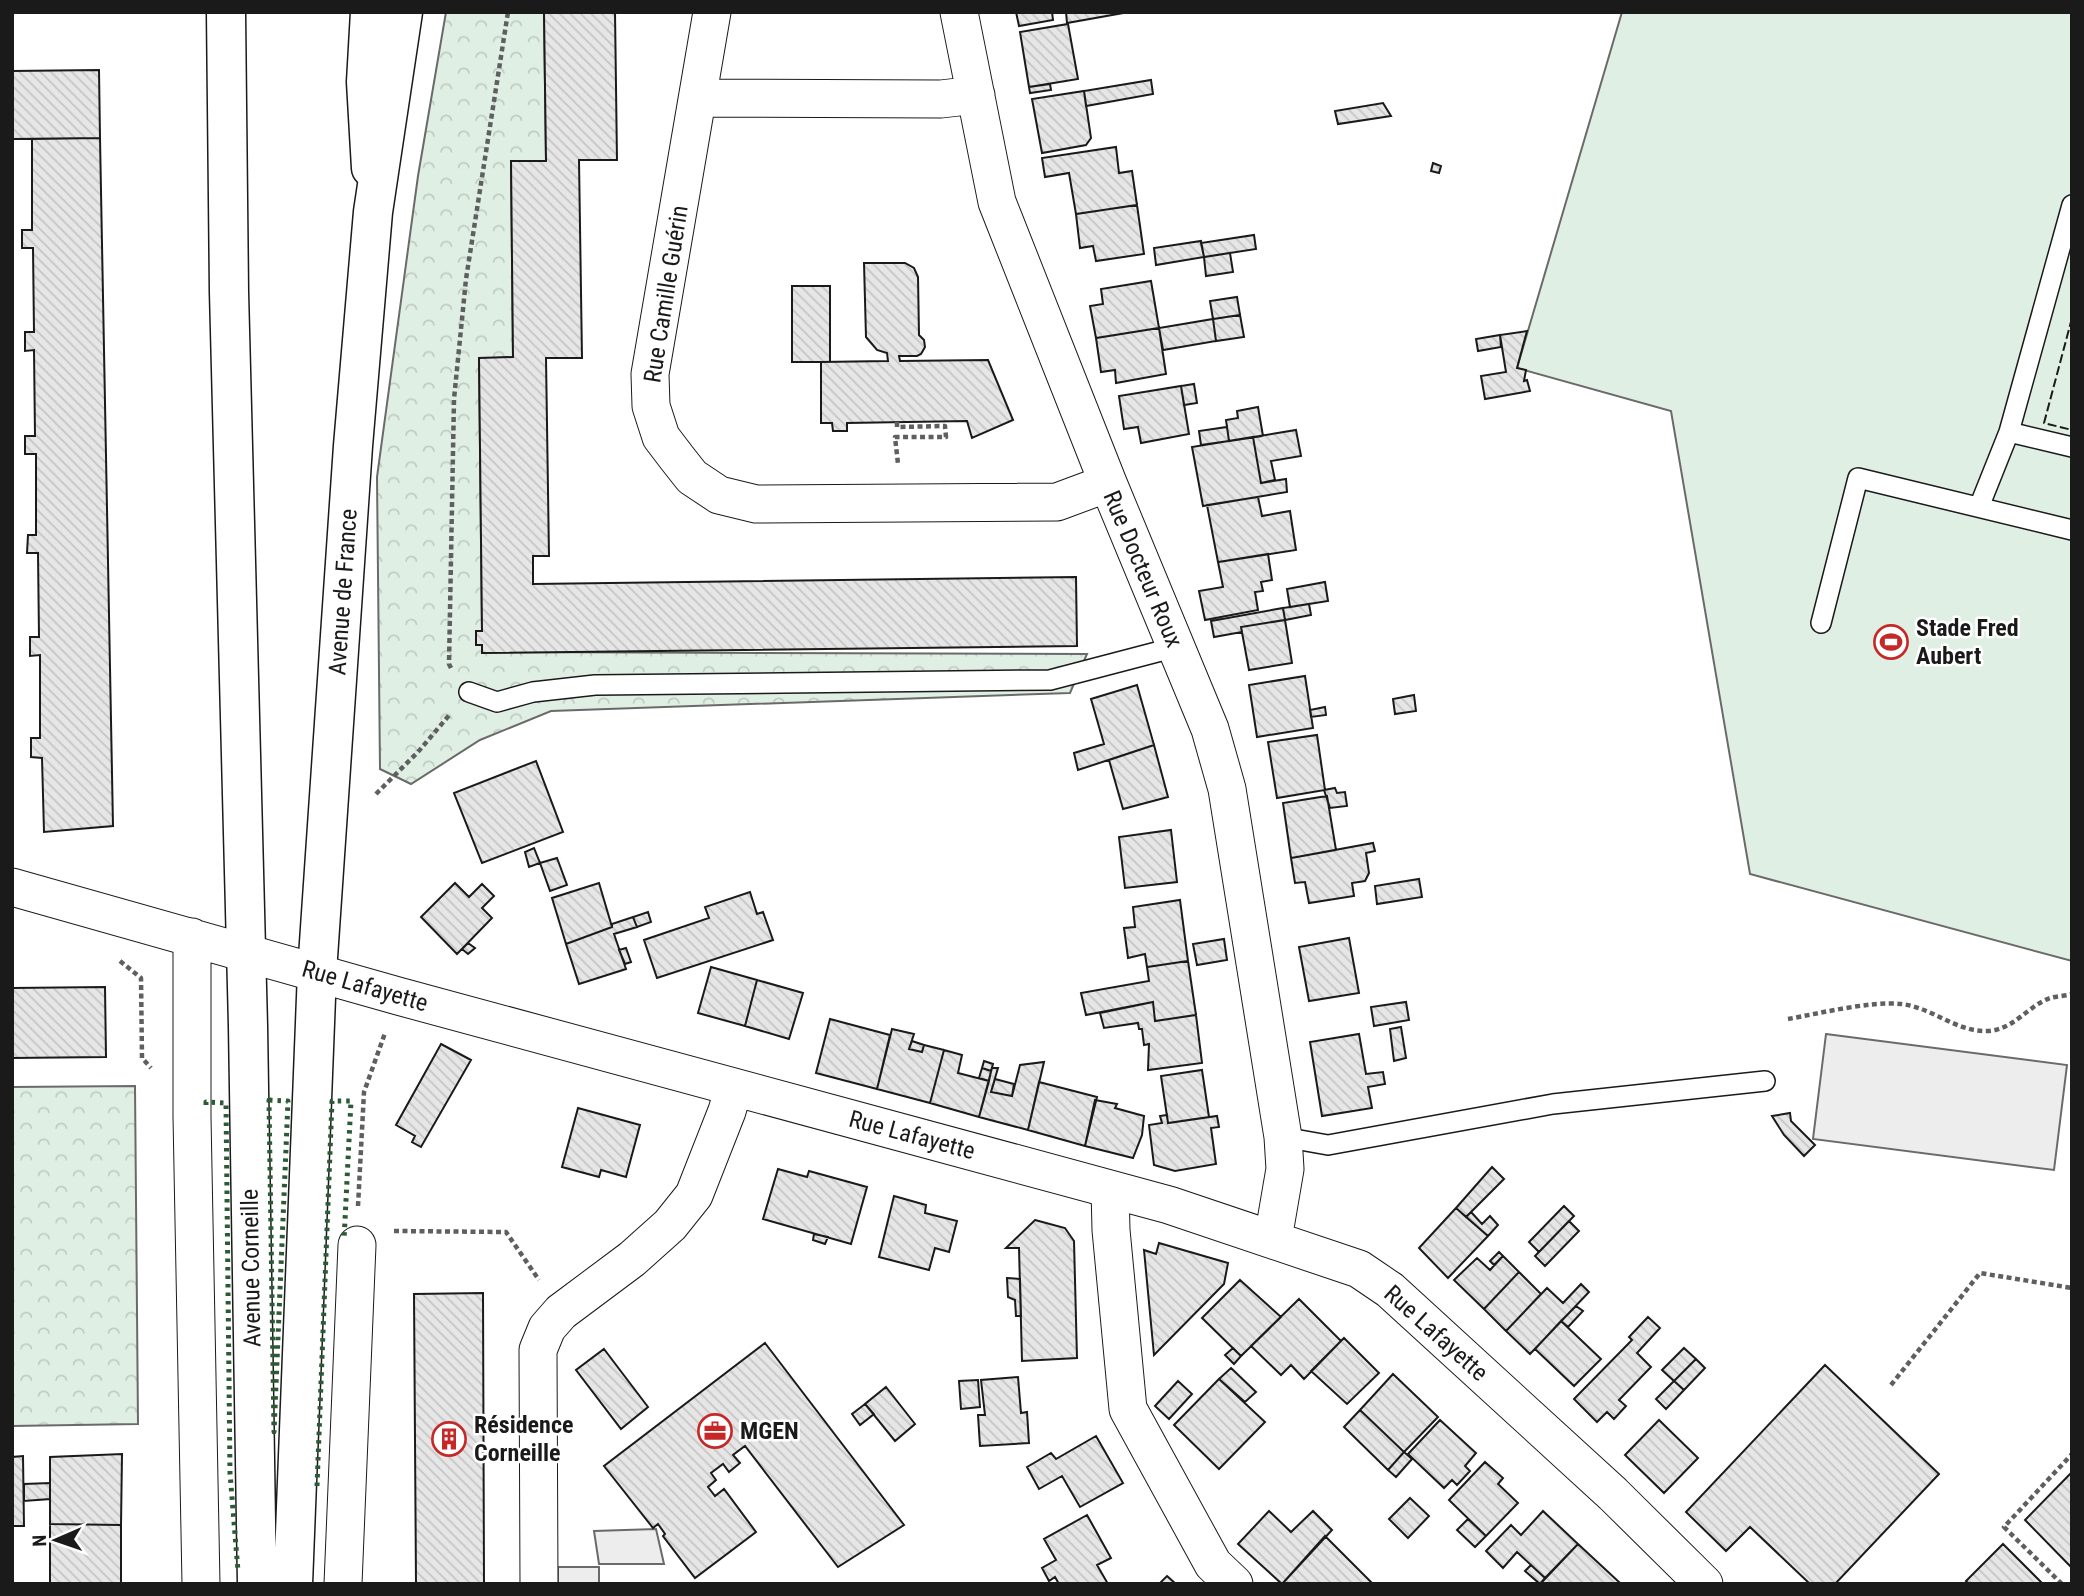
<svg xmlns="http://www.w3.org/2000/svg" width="2084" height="1596" font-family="'Roboto Condensed',sans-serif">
<defs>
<pattern id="forest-crowns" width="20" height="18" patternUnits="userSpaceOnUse" patternTransform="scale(1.75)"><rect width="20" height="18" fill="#e0efe3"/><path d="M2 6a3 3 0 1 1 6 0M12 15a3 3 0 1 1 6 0" fill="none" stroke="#c0ccc2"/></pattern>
<pattern id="building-back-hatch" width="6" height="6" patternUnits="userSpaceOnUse" patternTransform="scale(1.75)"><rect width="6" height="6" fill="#e6e6e6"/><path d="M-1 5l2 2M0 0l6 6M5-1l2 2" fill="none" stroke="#c5c5c5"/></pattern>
</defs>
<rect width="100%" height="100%" fill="#fff"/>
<path fill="#e0efe3" stroke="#6a6a6a" stroke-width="2" d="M1622,12H2072V961L1750,874L1671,411L1517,368Z"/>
<path fill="url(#forest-crowns)" stroke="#6a6a6a" stroke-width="2" d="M446,12H544L546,161L511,162L513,357L479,359L482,631L476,632V644L482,645L483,652L1087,654L1070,693L551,711L480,740L411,784L380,769L377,477L418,176Z
M135,1086L138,1424L12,1426V1087Z"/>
<path fill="#ededed" stroke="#6a6a6a" stroke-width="2" d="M1826,1034L2067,1065L2054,1170L1813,1139Z
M656,1529L664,1564H599L594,1531Z
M558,1567H599V1584H558Z"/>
<path fill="url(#building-back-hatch)" stroke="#1a1a1a" stroke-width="2" d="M544,12H615L617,160H579L582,358H546L549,556H533V584L1076,577L1077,646L482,653V645H476V631H482L479,358L513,357L511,161H546Z
M1016,12H1052L1053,20L1019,26Z
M1066,12H1129L1067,23Z
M1068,24L1078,79L1029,87L1020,32Z
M99,70L100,138L12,139V71Z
M1151,80L1153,94L1086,106L1084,91Z
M1050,84L1051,90L1030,93L1029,87Z
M1084,91L1091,138L1086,145L1042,153L1032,99Z
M1383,103L1391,116L1338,124L1335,111Z
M100,138L113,826L44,832L42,758L31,757V738H40V655L30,656V637H39L38,553H27L28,535H36V454H25V436H35L34,350L25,351V332H34L33,248H22V230H32V139Z
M1116,147L1119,173L1132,171L1137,205L1076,214L1069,173L1045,177L1042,158Z
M1433,163L1441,166L1439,173L1431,171Z
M1137,205L1144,254L1096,261L1093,246L1080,248L1076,214Z
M1254,235L1256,249L1204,257L1201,243Z
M1201,241L1204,257L1156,265L1154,248Z
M1230,253L1233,272L1206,276L1204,257Z
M864,263H905L914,268L918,277L919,335L924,340L925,347L921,354L917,356H899L900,361L988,360L1013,420L972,438L967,421L847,423V431H833L832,423H821V362L888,361L887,353L877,350L866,337Z
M1151,281L1159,328L1096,338L1090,306L1103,304L1101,289Z
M792,286H830V362H792Z
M1237,297L1240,315L1213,319L1210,301Z
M1240,315L1244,337L1216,341L1213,319Z
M1213,319L1216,341L1163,350L1159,328Z
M1159,328L1166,374L1116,383L1115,370L1101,372L1096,338Z
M1527,331L1517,368L1526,370L1524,381L1527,380L1530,391L1485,399L1481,376L1506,372L1500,335Z
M1500,335L1501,347L1478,351L1476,339Z
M1194,384L1197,403L1184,405L1181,386Z
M1181,386L1189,434L1141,443L1138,427L1124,429L1119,396Z
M1258,407L1263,436L1229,441L1226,420L1238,418L1237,411Z
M1227,427L1229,441L1201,445L1199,431Z
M1296,430L1301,456L1271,461L1275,480L1261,483L1253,437Z
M1253,437L1261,483L1286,479L1287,492L1203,506L1192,447Z
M1258,497L1262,516L1290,511L1296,550L1218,562L1207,505Z
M1268,554L1272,580L1261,582L1263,591L1255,592L1258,610L1205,620L1199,591L1223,587L1218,562Z
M1325,582L1328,601L1290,607L1287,589Z
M1309,604L1311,615L1285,620L1283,608Z
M1283,608L1285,620L1241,627L1242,632L1214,637L1211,621Z
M1285,620L1292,663L1249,670L1241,627Z
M1305,676L1313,728L1257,737L1249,685Z
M1137,685L1154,745L1078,770L1074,753L1104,744L1091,699Z
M1414,695L1416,711L1395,714L1393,699Z
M1325,707L1326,715L1311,717L1310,710Z
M1317,735L1325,790L1277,798L1268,742Z
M1154,745L1168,797L1123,809L1109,760Z
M536,761L563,832L482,863L454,793Z
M1335,788L1337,793L1345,792L1347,806L1330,808L1324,790Z
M1327,796L1336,850L1291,858L1283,803Z
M1171,830L1177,882L1125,888L1119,837Z
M1373,843L1375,851L1366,853L1369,873L1365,881L1352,883L1354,896L1309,903L1305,882L1295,883L1291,858Z
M534,848L540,863L529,867L525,852Z
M557,858L567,885L550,891L540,863Z
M1419,879L1422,897L1377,904L1375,886Z
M455,883L469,897L482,884L494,896L482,908L492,918L457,954L421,917Z
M599,883L612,927L566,944L552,898Z
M750,892L757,914L763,912L773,940L657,978L644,940L709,918L705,907Z
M1180,900L1188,961L1147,967L1145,954L1128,958L1124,928L1135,927L1133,907Z
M648,912L651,922L637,927L633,917Z
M633,917L637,927L614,934L626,969L579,984L566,944L612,927V924Z
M1349,938L1359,993L1309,1001L1299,947Z
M1224,939L1227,960L1197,965L1193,944Z
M468,943L475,948L468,954L462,949Z
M626,948L631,962L625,964L619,950Z
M1188,961L1196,1015L1155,1021L1153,1002L1086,1015L1081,993L1149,981L1147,967Z
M711,967L757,980L745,1026L698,1013Z
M757,980L803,993L789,1039L745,1026Z
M105,987L106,1057L12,1058V988Z
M1153,1002L1155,1021L1196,1015L1202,1063L1148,1070L1149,1044L1144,1045L1142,1029H1139L1138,1023L1104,1028L1100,1013Z
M1406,1002L1409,1020L1374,1026L1371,1007Z
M830,1019L890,1035L877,1089L816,1073Z
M1401,1027L1406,1058L1394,1061L1390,1029Z
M892,1029L914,1034L909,1049L922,1052L924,1045L944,1050L930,1103L877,1089Z
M1359,1034L1366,1074L1383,1072L1385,1084L1368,1087L1372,1108L1322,1116L1310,1042Z
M912,1041L924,1045L922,1052L909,1049Z
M441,1044L471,1060L421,1147L412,1142L415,1136L396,1125Z
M944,1050L962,1055L958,1073L989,1081L979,1117L930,1103Z
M984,1061L993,1064L991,1071L982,1068Z
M1044,1062L1028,1130L979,1117L992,1068H998L991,1092L1012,1096L1020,1065Z
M982,1068L991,1071L989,1081L979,1078Z
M1202,1070L1209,1117L1168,1123L1161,1076Z
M995,1079L1014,1084L1012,1096L991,1092Z
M1039,1082L1097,1097L1085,1146L1028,1130Z
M1095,1100L1117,1104L1115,1108L1144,1116L1142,1135L1133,1158L1085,1146Z
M578,1108L640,1125L626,1177L601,1170L599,1177L562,1167Z
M1790,1113L1791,1121L1815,1145L1804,1156L1784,1135L1772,1116Z
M1167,1115L1168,1123L1217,1116L1219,1127L1211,1128L1216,1164L1175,1171L1154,1165L1149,1125L1162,1123L1160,1116Z
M1492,1167L1504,1179L1466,1217L1456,1208Z
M778,1169L807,1177L809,1171L867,1187L851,1244L763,1219Z
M894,1196L926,1205L925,1213L957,1221L949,1252L935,1248L929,1270L879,1257Z
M1564,1206L1574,1216L1539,1252L1529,1242Z
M1456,1208L1488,1236L1448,1278L1419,1248Z
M1471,1212L1482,1224L1490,1216L1498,1225L1488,1236L1466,1217Z
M1035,1220L1065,1228L1074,1241L1077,1358L1022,1361L1019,1248H1006Z
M1569,1221L1579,1231L1545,1266L1535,1256Z
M814,1234L828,1237L825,1244L813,1240Z
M1159,1243L1228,1263L1224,1284L1154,1355L1144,1250L1156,1254Z
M1499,1252L1503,1256L1494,1265L1490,1261Z
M1503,1256L1519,1272L1484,1309L1454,1280L1477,1258L1490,1270Z
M1519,1272L1541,1294L1506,1331L1484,1309Z
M1007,1278L1020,1279L1021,1316H1016L1015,1300L1008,1297Z
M1240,1280L1281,1317L1241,1356L1202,1318Z
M1581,1284L1589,1292L1530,1354L1506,1331L1547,1288L1563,1303Z
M483,1293L484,1584H416L414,1294Z
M1299,1299L1341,1341L1304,1379L1291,1365L1281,1375L1251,1346Z
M1576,1306L1583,1311L1568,1327L1561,1321Z
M1648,1317L1660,1328L1637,1353L1651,1367L1619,1400L1626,1406L1614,1419L1607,1412L1597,1422L1574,1399L1632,1340L1629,1337Z
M1561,1321L1601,1359L1574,1386L1535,1349Z
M1344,1338L1379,1373L1347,1404L1311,1371Z
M765,1343L904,1525L838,1567L745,1446L733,1455L740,1463L729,1472L723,1464L711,1473L716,1480L708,1487L715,1496L724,1489L756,1532L695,1578L663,1536L665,1534L658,1524L653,1528L604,1466Z
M1233,1348L1241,1356L1234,1364L1225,1355Z
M1684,1348L1696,1359L1674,1381L1662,1370Z
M604,1349L648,1407L621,1429L576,1370Z
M1696,1359L1705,1368L1684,1390L1674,1381Z
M1825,1365L1939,1474L1835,1584H1810L1750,1527L1726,1551L1686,1512Z
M1231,1368L1256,1392L1245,1402L1219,1379Z
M1393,1374L1438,1417L1404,1452L1360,1410Z
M1018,1377L1021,1413L1027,1412L1029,1443L980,1446L978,1415H985L981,1380Z
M1219,1379L1265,1422L1219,1469L1174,1425Z
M978,1380L980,1407L961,1409L959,1381Z
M1178,1381L1192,1394L1169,1419L1155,1406Z
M1674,1381L1684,1390L1666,1409L1656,1399Z
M886,1387L915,1424L895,1441L865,1404Z
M865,1404L874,1414L860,1425L852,1414Z
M1360,1410L1404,1452L1388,1470L1344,1427Z
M1440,1420L1476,1453L1465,1466L1470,1471L1457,1485L1452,1480L1444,1488L1408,1454Z
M1659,1420L1698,1458L1664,1493L1625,1455Z
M1096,1436L1123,1483L1080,1507L1062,1476L1039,1489L1027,1467L1051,1453L1056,1459Z
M1404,1452L1412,1459L1396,1477L1388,1470Z
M122,1454L121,1525L50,1524V1457Z
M23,1456L24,1526H12V1457Z
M1485,1462L1503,1478L1498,1484L1518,1503L1486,1536L1449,1500Z
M2072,1472V1568L2025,1520Z
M50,1483V1499L24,1501V1484Z
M1410,1498L1429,1516L1408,1538L1389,1519Z
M1269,1511L1291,1532L1313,1511L1332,1530L1282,1584L1238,1544Z
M1543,1511L1578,1544L1545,1578L1517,1552L1503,1568L1486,1551L1511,1525L1521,1535Z
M1087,1515L1111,1558L1097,1565L1108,1584H1059L1055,1577L1049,1581L1042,1568L1056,1560L1044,1539Z
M1468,1519L1486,1536L1475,1547L1457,1530Z
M50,1524L121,1525V1584H50Z
M1325,1536L1371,1582L1369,1584H1282Z
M1578,1544L1619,1582L1617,1584H1544L1542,1582Z
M2003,1544L2043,1584H1969L1966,1581Z
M1531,1565L1545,1578L1540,1584L1525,1571Z
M1167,1576L1176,1584H1159Z"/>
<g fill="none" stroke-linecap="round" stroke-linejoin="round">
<g stroke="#1a1a1a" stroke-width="22">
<path id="service" d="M2009,432L2072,447
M1979,507L2009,432L2072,205
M1821,623L1858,478L2072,530
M469,692L497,702L533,692L595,685L1050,680L1176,647
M1283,1137L1328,1145L1553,1104L1765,1081"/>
</g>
<g stroke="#1a1a1a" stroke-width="39">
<path id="minor" d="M712,12L650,374L651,406L661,437L677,458L692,477L719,495L756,504L1057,502L1108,483
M959,12L997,202L1108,483L1210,729L1227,789L1283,1137L1285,1169L1273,1239
M698,98L941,99L976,95
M12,887L398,996L1169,1205L1359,1269L1390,1290L1613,1494L1704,1584
M192,937V1117L201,1584
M1110,1189L1111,1230L1128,1409L1213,1564L1234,1584
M343,1584L357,1245
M539,1584L538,1350L547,1328L561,1312L632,1259L670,1225L694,1195L727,1111L734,1087"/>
</g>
<g stroke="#1a1a1a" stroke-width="41">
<path id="tertiary" d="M370,12L366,82L371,168"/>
</g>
<g stroke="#1a1a1a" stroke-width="41">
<path id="primary" d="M226,12L229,292L248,1026L257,1584
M293,1584L317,972L353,446L373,212L403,12"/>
</g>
<path stroke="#5f5f5f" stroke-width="4.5" stroke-dasharray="5 3.5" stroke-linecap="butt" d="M897,422V427L945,426L946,437H895L898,464
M451,668L449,664L454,399L466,279L508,12
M376,794L418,752L451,713
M120,961L141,978L142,1058L151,1068
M1788,1019C1821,1013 1870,1001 1901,1004C1932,1007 1957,1033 1989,1031C2014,1029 2028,1006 2050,998C2057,996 2065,996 2072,994
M358,1206L364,1092L385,1033
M394,1231L506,1232L539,1280
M1891,1385L1980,1273L2072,1288
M2062,1584L2004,1527L2072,1454"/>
<use href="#service" stroke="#fff" stroke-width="19"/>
<use href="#minor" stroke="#fff" stroke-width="37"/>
<use href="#tertiary" stroke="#fff" stroke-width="38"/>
<use href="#primary" stroke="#fff" stroke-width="38"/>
<path stroke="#2b5a34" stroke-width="5" stroke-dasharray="3.5 5" stroke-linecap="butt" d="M269,1100L288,1101L274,1432Z
M206,1105V1102L226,1103L230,1473L238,1571
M317,1486L332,1101H351L344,1240"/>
<path stroke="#1a1a1a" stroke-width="2" stroke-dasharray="9 3.5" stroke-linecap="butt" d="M2072,318L2044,423L2072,430"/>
</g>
<defs>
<g id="stadium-ring" transform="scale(1.75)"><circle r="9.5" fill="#fff" stroke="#c62828" stroke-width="1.5"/><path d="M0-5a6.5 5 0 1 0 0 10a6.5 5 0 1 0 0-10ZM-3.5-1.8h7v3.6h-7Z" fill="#c62828"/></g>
<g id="office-ring" transform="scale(1.75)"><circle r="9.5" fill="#fff" stroke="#c62828" stroke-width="1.5"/><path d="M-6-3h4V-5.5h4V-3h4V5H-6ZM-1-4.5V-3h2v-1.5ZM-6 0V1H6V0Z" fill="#c62828"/></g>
<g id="building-ring" transform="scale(1.75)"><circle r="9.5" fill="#fff" stroke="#c62828" stroke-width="1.5"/><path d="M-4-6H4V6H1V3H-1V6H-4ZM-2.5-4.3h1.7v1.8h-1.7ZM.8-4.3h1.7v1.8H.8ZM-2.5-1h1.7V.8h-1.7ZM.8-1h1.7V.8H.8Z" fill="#c62828"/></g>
</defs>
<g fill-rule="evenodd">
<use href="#stadium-ring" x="1891" y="642"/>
<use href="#office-ring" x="715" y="1431"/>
<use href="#building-ring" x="449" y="1439"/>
</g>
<g text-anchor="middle" stroke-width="5" stroke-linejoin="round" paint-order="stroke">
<g font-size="24" fill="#1a1a1a" stroke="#fff">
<text transform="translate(666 294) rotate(-81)" y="8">Rue Camille Guérin</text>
<text transform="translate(1143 569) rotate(67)" y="8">Rue Docteur Roux</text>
<text transform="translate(343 592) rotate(-86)" y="8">Avenue de France</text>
<text transform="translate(365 986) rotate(16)" y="8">Rue Lafayette</text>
<text transform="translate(912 1135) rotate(15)" y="8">Rue Lafayette</text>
<text transform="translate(251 1268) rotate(-91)" y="8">Avenue Corneille</text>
<text transform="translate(1436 1333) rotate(42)" y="8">Rue Lafayette</text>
</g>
<g font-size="24" font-weight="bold" fill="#1a1a1a" stroke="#fff" text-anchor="start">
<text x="1916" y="636">Stade Fred<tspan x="1916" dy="28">Aubert</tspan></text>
<text x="474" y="1433">Résidence<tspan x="474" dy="28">Corneille</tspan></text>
<text x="740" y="1439">MGEN</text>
</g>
</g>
<rect width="2084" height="1596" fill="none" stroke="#1a1a1a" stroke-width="28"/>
<g transform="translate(56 1540) rotate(268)" stroke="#ffffff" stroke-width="5" paint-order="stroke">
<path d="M0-5L12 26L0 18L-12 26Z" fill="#1a1a1a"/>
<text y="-10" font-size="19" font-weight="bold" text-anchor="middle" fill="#1a1a1a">N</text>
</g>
</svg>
